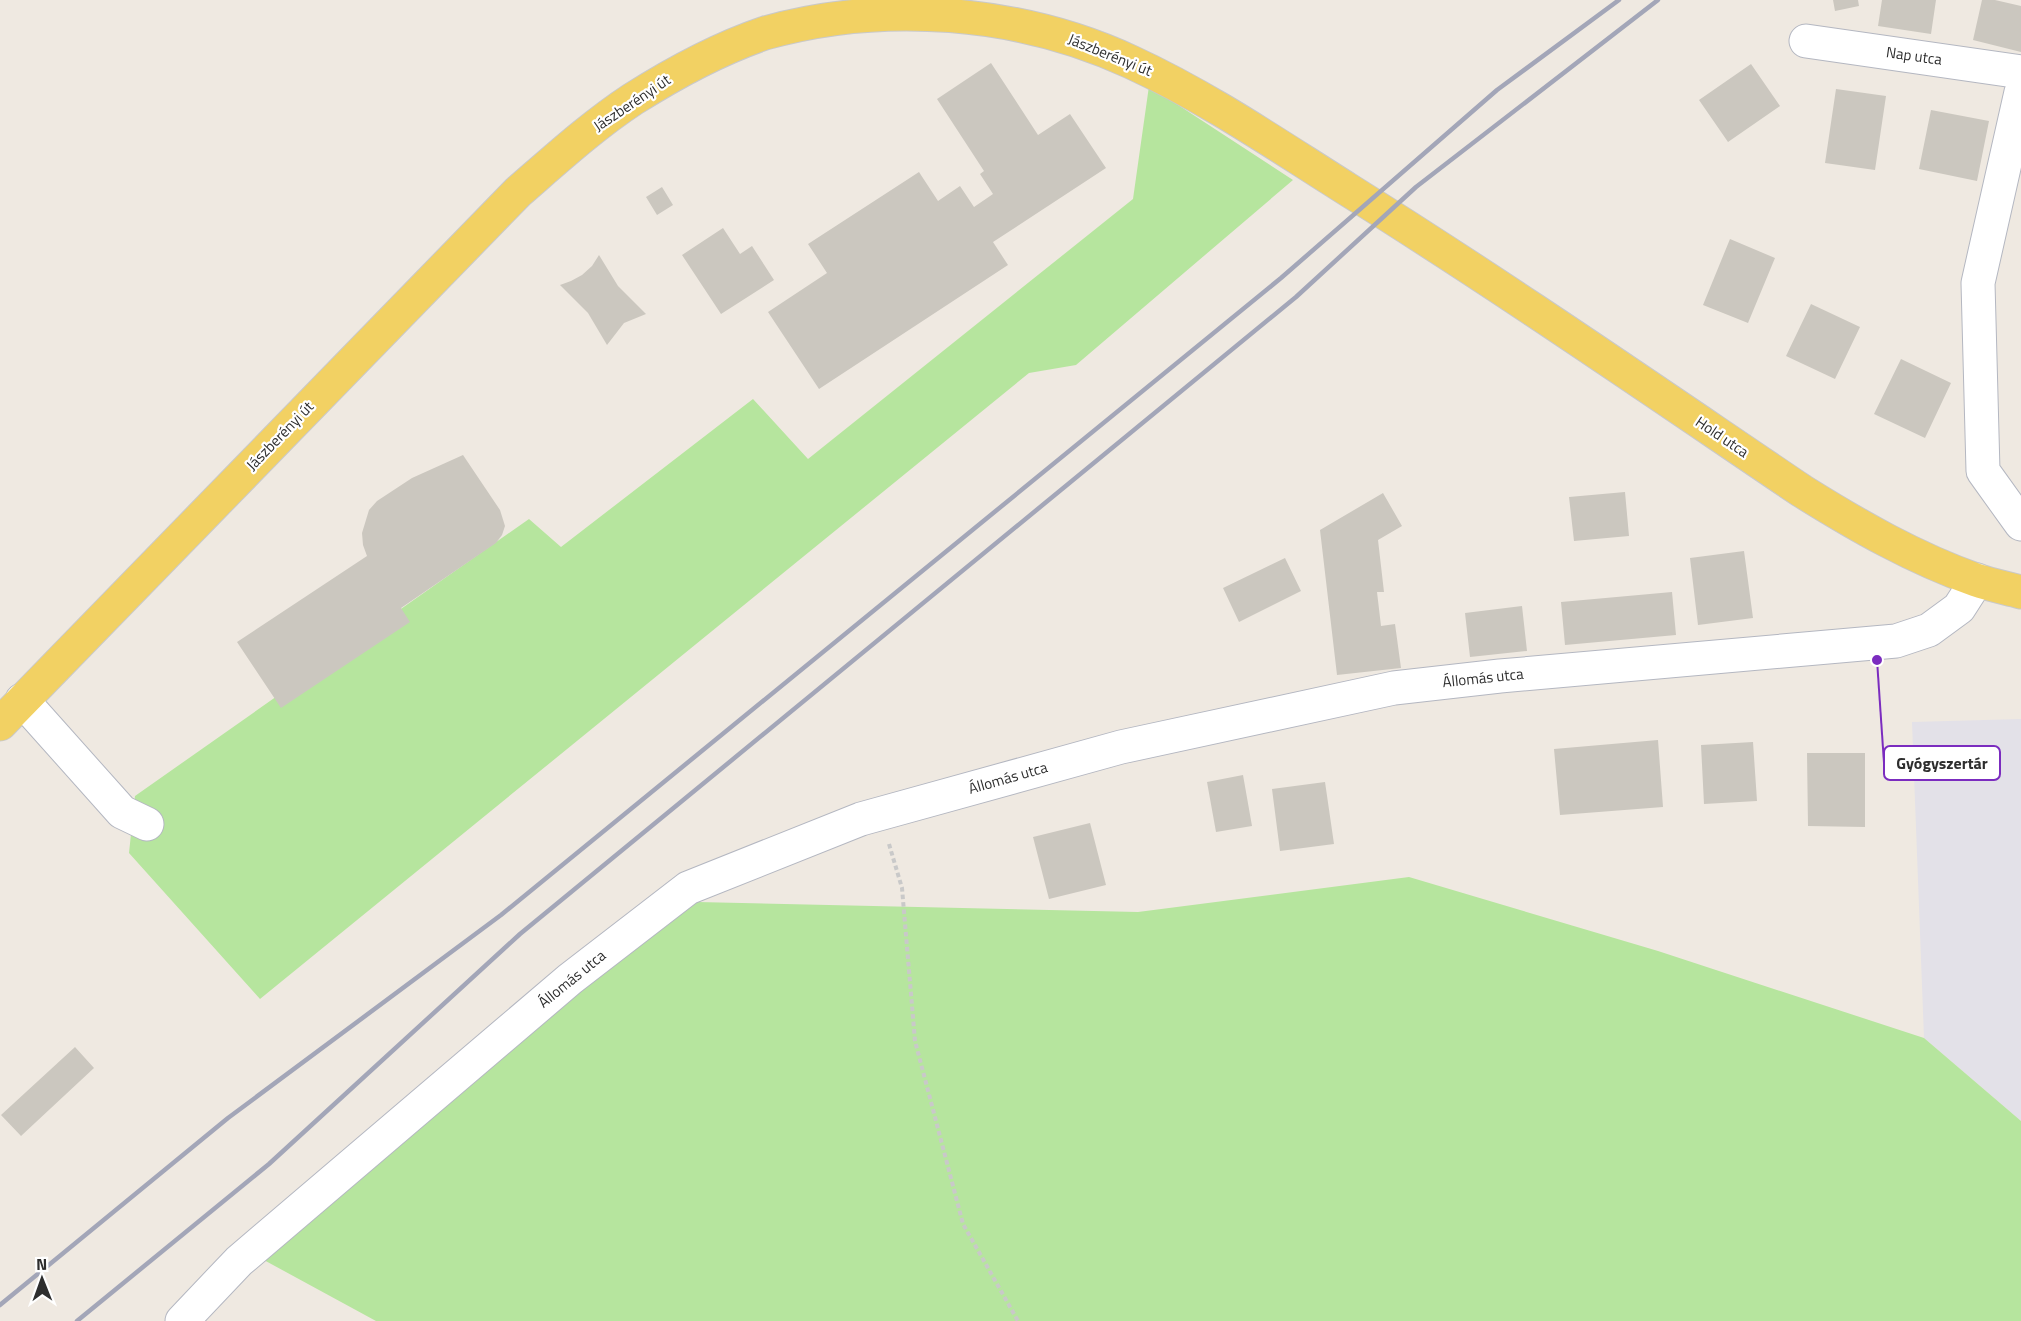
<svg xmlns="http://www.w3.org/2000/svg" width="2021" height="1321" font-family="'Titillium Web',sans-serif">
<rect width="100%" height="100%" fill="#efe9e1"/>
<path fill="#e3e1e8" d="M2021,719V1121L1924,1038L1912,722Z"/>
<path fill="#b6e59e" d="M1149,86L1293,180L1076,365L1029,373L260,999L129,853L135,796L529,519L561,547L753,399L808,459L1133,199Z
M1409,877L1658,951L1924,1038L2021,1121V1321H376L262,1259L580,990L697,902L1138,912Z"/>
<path fill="#cbc7bf" d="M1833,0H1858L1859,6L1835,11Z
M1882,0H1936L1931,34L1878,26Z
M1982,0H1995L2021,6V52L1973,40Z
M991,63L1038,135L1070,114L1106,168L993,242L1008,265L819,389L768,312L827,273L808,244L919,172L938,201L960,186L974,207L993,194L980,174L984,171L937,99Z
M1751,64L1780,106L1728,142L1699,100Z
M1836,89L1886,96L1875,170L1825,163Z
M1931,110L1989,121L1977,181L1919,169Z
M662,187L673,205L657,215L646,197Z
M723,228L740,254L752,246L774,280L721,314L682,255Z
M1730,239L1775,258L1748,323L1703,305Z
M599,255L618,286L646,314L624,323L607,345L588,313L560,285L571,281L582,275L592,266Z
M1811,304L1860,327L1835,379L1786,356Z
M1901,359L1951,383L1925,438L1874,414Z
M463,455L500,510L505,526L502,535L496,543L401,608L410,622L281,708L237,642L367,556L363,545L362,533L369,510L377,501L412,478Z
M1625,492L1629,536L1574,541L1569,497Z
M1383,493L1402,526L1378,540L1384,592H1377L1381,626L1395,624L1401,668L1337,675L1320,530Z
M1744,551L1753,618L1698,625L1690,558Z
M1285,558L1301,591L1239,622L1223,588Z
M1672,592L1676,635L1565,645L1561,602Z
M1522,606L1527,651L1470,657L1465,613Z
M1658,740L1663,807L1560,815L1554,749Z
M1753,742L1757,801L1704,804L1701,745Z
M1807,753H1865V827L1808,826Z
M1243,775L1252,826L1216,832L1207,782Z
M1325,782L1334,844L1280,851L1272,789Z
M1090,823L1106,885L1049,899L1033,837Z
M75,1047L94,1068L21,1136L1,1115Z"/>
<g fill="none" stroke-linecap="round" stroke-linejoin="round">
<g stroke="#b4b7c1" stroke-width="35">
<path id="minor" d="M1806,41L2021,72
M2021,92L1978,283L1983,471L2021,524
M22,700L122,812L147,824
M182,1321L239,1261L570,979L688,888L861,819L1121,747L1394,688L1500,676L1896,641L1929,630L1959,608L1977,580"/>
</g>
<g stroke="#c9c9c9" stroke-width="35">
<path id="major" d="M0,724L518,192C555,160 592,126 633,99C674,73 718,49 765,33C883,0 1019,10 1131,62C1207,97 1277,145 1347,189C1502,286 1651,389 1802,491C1858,526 1914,558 1976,580C1991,585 2006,588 2021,592"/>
</g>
<path stroke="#c9c9c9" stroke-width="4" stroke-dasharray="4.5 3" stroke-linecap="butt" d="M889,844L902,888L915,1041L963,1224L1018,1321"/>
<use href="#minor" stroke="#fff" stroke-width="33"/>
<use href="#major" stroke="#f2d163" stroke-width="33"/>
<path stroke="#a3a6b8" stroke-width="4.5" d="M0,1305L228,1118L501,915L1281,278L1497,90L1619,0
M77,1321L269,1164L520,934L1296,297L1416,187L1658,0"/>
</g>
<g text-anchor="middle" stroke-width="4.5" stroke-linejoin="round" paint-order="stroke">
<g font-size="15" fill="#2e2e2e" stroke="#fff">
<text transform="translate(1110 55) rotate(22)" y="5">Jászberényi út</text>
<text transform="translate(1914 56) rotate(8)" y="5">Nap utca</text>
<text transform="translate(632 103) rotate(-34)" y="5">Jászberényi út</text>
<text transform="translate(280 436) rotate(-46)" y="5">Jászberényi út</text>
<text transform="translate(1722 437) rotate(34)" y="5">Hold utca</text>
<text transform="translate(1483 678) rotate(-6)" y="5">Állomás utca</text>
<text transform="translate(1008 778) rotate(-16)" y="5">Állomás utca</text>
<text transform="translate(572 979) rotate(-39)" y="5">Állomás utca</text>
</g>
</g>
<path fill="none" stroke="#7b2cbf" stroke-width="2" d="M1877 660L1884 763"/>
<circle fill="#7b2cbf" stroke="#fff" stroke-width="2" cx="1877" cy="660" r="6"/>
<rect fill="#fff" stroke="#7b2cbf" stroke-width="2" x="1884" y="746" width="116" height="34" rx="6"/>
<g font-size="16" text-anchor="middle" font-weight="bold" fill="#2e2e2e">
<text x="1942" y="769">Gyógyszertár</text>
</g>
<g transform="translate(42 1279) rotate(359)" stroke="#ffffff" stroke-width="4.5" paint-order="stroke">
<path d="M0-4.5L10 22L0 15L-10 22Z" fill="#2e2e2e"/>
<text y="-9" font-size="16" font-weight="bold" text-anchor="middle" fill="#2e2e2e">N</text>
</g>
</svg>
